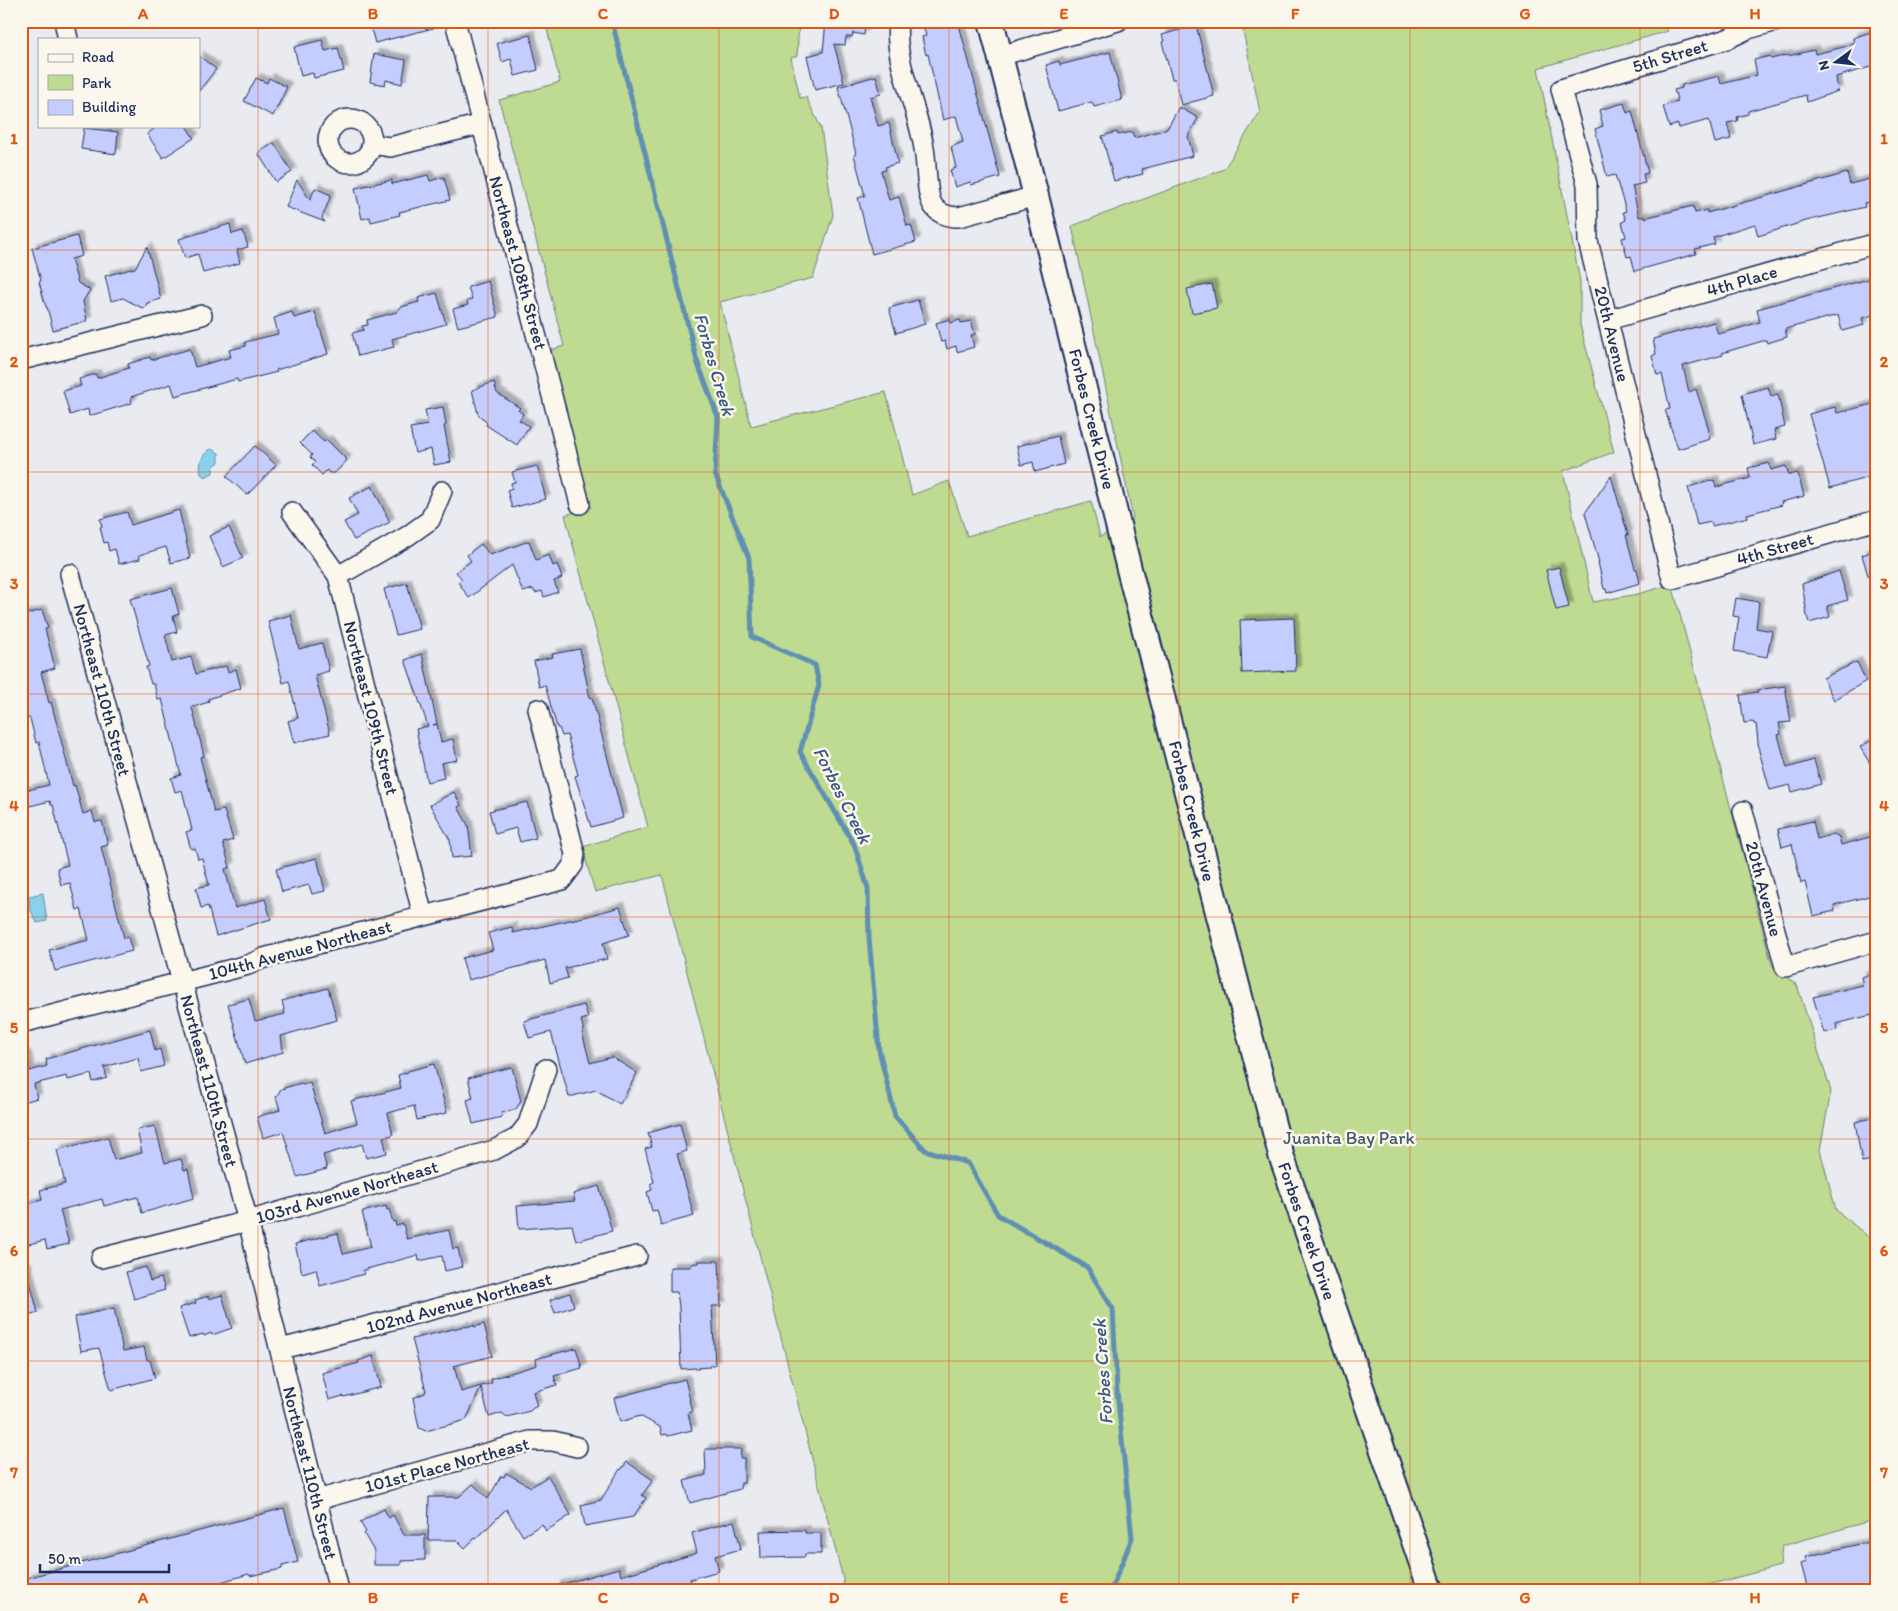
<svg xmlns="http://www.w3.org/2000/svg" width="1898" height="1611" font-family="Itim,sans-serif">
<defs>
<filter id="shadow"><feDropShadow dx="4.5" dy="-4.5" stdDeviation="1" flood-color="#0004"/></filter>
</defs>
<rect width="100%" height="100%" fill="#eaeaf1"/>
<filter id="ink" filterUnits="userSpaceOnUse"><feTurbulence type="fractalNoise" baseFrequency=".02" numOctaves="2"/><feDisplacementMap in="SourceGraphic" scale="10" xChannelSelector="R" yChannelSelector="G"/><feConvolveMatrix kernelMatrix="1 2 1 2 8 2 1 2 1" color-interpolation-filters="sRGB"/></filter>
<g filter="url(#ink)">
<path fill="#bfda91" stroke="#6d8478" d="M545,21H799L797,56L791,58L800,98L806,97L821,128L833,215L813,278L720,302L751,426L886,392L912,495L949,481L967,536L1091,501L1100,537L1133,518L1072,226L1224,169L1260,112L1241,21H1664L1668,31L1538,68L1580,281V325L1614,452L1563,471L1593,602L1638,594L1672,584L1772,965L1797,985L1831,1091L1820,1150L1836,1210L1877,1244V1519L1782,1546L1780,1566L1689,1590H844L843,1579L662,875L595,892L582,847L648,827L565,515L589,508L547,351L564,346L499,100L560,82Z"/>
<path fill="#8ad1ec" stroke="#5e90b3" d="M211,449L219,453V462L213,467V473L205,477L201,474C199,464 201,454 211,449Z
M43,893L47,921L37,923L30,909L29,896Z"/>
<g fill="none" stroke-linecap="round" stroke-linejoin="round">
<path stroke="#5e90b3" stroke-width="5" d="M612,21L697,361L718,417L715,474L749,558L752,637L815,665L819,685L800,752L854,844L868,888L869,938L879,1050L895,1116L925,1150L968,1163L998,1215L1087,1267L1113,1309L1117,1391L1132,1538L1111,1590"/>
</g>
<path fill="#c4cdfe" stroke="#1b2f5e" filter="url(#shadow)" d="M369,21H440L441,26L375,43Z
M826,21H866L864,35L853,33L852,37H846L845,45L834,44L844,83L815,90L807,56L823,52Z
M922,21H958L1000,177L971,185L970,182L955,187L950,170L956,168L951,147L963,142L956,116L943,120L928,54L926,55L922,37L926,36Z
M1196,25L1214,96L1181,105L1175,79H1172L1162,42L1164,41L1162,35Z
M1877,30V65L1836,77L1838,91L1807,102L1806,95L1748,111V114L1737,117L1738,121L1727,123L1731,139L1715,143L1709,120L1679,128L1678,124L1669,127L1663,106L1678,102L1674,90L1682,88V85L1719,76L1721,84L1757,75L1754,60L1770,56L1771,59L1787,55L1788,56L1814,50L1815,54L1844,47L1854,43L1853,38Z
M530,35L538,70L515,76L511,59L502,62L497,43Z
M322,40L325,51L338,48L344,71L314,78L313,73L301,76L294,47Z
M1110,52L1122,100L1094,107L1092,102L1058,111L1046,65L1059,61L1060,65Z
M374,54L406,60L402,84L386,80L385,85L370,82Z
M199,56L216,69L199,91Z
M876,76L881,94L870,97L871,100L878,126L889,123L898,163L885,167L886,170L881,171L889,200L899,197L907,226L911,225L916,242L872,254L858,198L865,196L854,155L856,154L850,130L838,87Z
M256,78L267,83L269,78L287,87L273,116L244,101Z
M1624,103L1627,113L1632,111L1648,173L1643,174L1645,183L1632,186L1639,217L1644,216V218L1693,206L1695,213L1707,210V213L1847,173L1850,184L1874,178L1877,189V200L1864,203L1865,207L1806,221L1758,236L1755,224L1713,237L1715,244L1695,249L1696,254L1635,271L1631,256L1627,257L1622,238L1626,237L1622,222L1626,220L1623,212L1626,211L1615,175L1607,177L1595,129L1603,126L1599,110Z
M1179,107L1198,118L1188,136L1193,156L1142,169L1143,174L1114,181L1102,136L1117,132L1118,135L1132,132L1134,138L1167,129Z
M158,126H186L194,138L163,158L147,134Z
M84,128L118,132L116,154L81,149Z
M274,143L292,172L276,182L258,153Z
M428,175L430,181L444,177L450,200L399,212L400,215L371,222L370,217L362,219L355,188L392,180V184Z
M297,180L310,200L315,188L331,195L322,218L325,222L286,207Z
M230,224L232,234L243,231L248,247L237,250L240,263L203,273L198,254L185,258L179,239Z
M77,236L82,256L71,259L78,283L90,290L83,301L87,321L53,330L47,307H46L39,282L41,281L32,248Z
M147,247L161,299L147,303L144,309L123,298L111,301L105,276L135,268Z
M1873,278L1877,293V314L1862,318L1864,325L1842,331L1838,315L1785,329L1787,337L1767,343L1766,340L1722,353L1723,355L1683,366L1689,392L1696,389L1709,430L1708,431L1710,439L1678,449L1665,410L1670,409L1662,374L1657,375L1652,356L1656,354L1653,339L1714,322L1718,334L1730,331L1760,322L1757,309Z
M488,281L498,317L458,327L453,309L468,305L467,301L472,299L468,287Z
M1212,284L1217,308L1192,313L1187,289Z
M437,293L446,324L392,339L394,347L358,356L352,333L364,330L362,326L368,325L367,320L397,312L401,307L419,302L418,298Z
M918,300L925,324L896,333L889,308Z
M292,312L294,318L315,312L328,354L276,370L277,372L238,382L237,379L175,396L171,384L131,397L132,403L89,416L88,409L70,415L63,391L81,386L79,379L96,374L97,378L129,368L128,364L150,357L151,360L190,349L195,367L231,357L229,350L246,346L245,342L278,334L274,318Z
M950,319V323L960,320L961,323L971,321L975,334L971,335L974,347L957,352L956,346L947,349L945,341L941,342L936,323Z
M494,382L497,393L520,408L518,410L523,414L519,420L529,426L517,445L486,425L487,423L478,414L472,390Z
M1768,387L1771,396L1778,394L1785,427L1774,430L1776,439L1753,445L1742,394Z
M1877,403V475L1830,488L1809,414L1835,407L1837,413Z
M443,407L446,425L444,426L451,462L434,465L431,449L415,453L410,428L428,425L425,410Z
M312,431L324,442L327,440L347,460L335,473H329L327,470L322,475L312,465L315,462L310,457L312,455L300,443Z
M1058,436L1064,464L1035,472L1033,462L1021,465L1017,446Z
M255,446L276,465L247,495L226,476Z
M1769,463L1771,470L1786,466L1789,475L1798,473L1804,496L1781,502L1782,505L1747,514L1748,517L1712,526L1711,522L1697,525L1688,487L1714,480L1716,487L1750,478L1748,468Z
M537,466L546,499L512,508L507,490L512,488L511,483L515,482L512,472Z
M1611,476L1628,535H1626L1635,569H1637L1640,583L1607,593L1606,589H1604L1598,562H1599L1585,513Z
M372,486L390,522L354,540L344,522L358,515L349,498Z
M179,510L190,558L171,563L166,547L139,555L140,559L119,564L115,549L109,551L107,542L104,543L100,527H102L100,519L127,512L131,525Z
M229,527L243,558L223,567L209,536Z
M529,541L536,560L549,555L553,566L557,564L562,578L554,581L558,592L544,597L542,591L535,593L533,589L523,592L512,565L469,598L458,582L462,579L456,572L471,561L467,555L481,544L490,555Z
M1877,550V592H1873L1862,555Z
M1559,567L1569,607L1556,610L1546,570Z
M1839,571L1848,600L1827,606L1830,617L1809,623L1805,608H1806L1802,584Z
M407,583L420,629L396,635L384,589Z
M172,588L179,614L173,616L177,632L165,635L172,662L191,657L196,674L226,666L228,672L236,669L241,688L208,699L209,702L192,707L204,756L200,757L214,812L224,810L233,840L223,843L230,867L225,869L235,908L265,899L271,919L216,936L208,906L201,908L196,888L209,885L202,858L198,859L195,848L191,849L186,832L192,830L182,790L175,792L171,778L181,775L162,699L158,700L154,684H151L146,667L149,666L130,599Z
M1736,598L1759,602L1756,628L1772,631L1767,657L1734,651L1739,617L1733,616Z
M42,610L48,628L45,629L55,668L41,672L49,703L51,702L73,786L75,785L83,814L92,811L95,822L102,821L108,845L101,847L124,938L128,937L132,951L55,971L49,950L89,940L81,909L77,910L70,883L61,885L57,868L68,865L53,805H51L50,801L26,807L23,791L49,785L39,742L36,743L30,718L21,720V701L25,700L21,684V643L25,642L21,629V616Z
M291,615L299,649L322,643L329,671L315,675L330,734L294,743L288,721L298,718L289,681L283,683L268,621Z
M1294,618L1296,671L1242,673L1240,620Z
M580,649L590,698L592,697L623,818L591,827L575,776L578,775L567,735L562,736L559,728H557L545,685L539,687L534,661L553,657L552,654Z
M422,654L437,724L433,725L437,724L441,742L453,739L457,760L441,763L444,778L427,782L416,729L428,726L405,660Z
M1857,662L1866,681L1834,700L1823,678Z
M1785,686L1791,722L1779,723L1781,734L1778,735L1787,768L1814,760L1821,784L1792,792L1790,785L1770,790L1759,751L1756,724H1754L1753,722L1744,723L1740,695L1758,692L1757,690Z
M1877,737V775L1860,747Z
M454,792L461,805L458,807L468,825L472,856L452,858L450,840L430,805Z
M527,802L536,838L520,842L516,828L495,834L489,811Z
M1813,821L1817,839L1834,834L1839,837L1841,845L1877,835V894L1834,905L1835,911L1813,916L1805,882L1801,883L1792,844L1782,847L1778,829Z
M317,858L325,891L312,894L309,885L282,892L276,869Z
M620,907L629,935L603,943L607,959L565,968L568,978L550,983L545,960L468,980L462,958L493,950L488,933L512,927L513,933L588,916Z
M1877,973V1020H1872L1871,1015L1836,1024L1837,1030L1824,1033L1813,997L1863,985L1861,977Z
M328,988L337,1020L281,1036L283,1052L245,1064L228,1004L249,999L255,1021L285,1014L282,1001Z
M584,1005L588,1018L581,1020L584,1031L582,1032L590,1063L612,1057L637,1073L620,1104L596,1090L569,1097L551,1032L529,1038L524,1021Z
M150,1030L155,1051L160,1049L164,1066L141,1072L138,1058L104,1067L107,1078L93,1082L91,1074L68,1080L67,1076L34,1084L37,1098L21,1103V1055H26L30,1071L47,1066L46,1059Z
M434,1064L447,1113L417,1120L414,1106L388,1113L393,1135L383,1137L387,1153L366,1158L362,1144L323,1155L327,1169L297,1177L283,1132L263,1138L257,1117L280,1110L276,1097L281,1089L301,1083L302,1085L310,1083L325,1133L357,1123L351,1101L401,1088L398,1075L408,1072V1071Z
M512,1067L521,1101L516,1109L501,1113L502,1117L473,1124L467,1100L473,1098L468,1078Z
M1877,1117V1159L1862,1162L1855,1122Z
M680,1124L687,1151L677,1154L694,1216L661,1225L657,1210L652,1211L647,1192L652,1190L650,1184L654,1182L645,1149L652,1147L648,1133Z
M155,1126L165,1163L181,1159L184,1170L188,1169L194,1198L142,1213L138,1197L104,1206L102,1199L60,1210L69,1244L47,1249L45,1240L21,1246V1206L42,1200L40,1190L65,1184L57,1150L108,1137L114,1160L142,1153L137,1130Z
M599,1186L612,1231L576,1241L572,1225L519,1229L517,1206L575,1201L573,1194Z
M386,1206L387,1210L389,1209L393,1222L395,1221L396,1226L403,1224L407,1239L449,1230L453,1249L458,1248L462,1267L445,1271L442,1256L419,1261L418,1255L363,1270L364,1274L320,1286L316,1269L302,1273L295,1244L338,1233L343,1254L371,1247L362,1212Z
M699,1261H719L721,1306H712L715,1365H710V1367L681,1369L679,1307L677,1292H670V1267H691V1264L699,1263Z
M26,1266L38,1313L21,1318V1267Z
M146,1267L150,1281L161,1278L165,1290L134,1299L126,1272Z
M570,1293L574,1306L555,1313L550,1300Z
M222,1295L232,1328L212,1335L211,1333L204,1336L203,1334L189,1338L179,1308L196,1303L195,1300L209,1296V1299Z
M114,1308L123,1351L144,1347L147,1360H150L155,1378L111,1390L99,1348L81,1351L75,1317Z
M484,1324L492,1356L454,1366L461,1392L492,1383L491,1379L537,1365L536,1359L576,1348L582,1368L554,1376L557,1385L533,1392L537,1406L533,1408L530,1411L507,1417L502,1413L489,1417L481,1387L466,1420L426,1431L419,1428L413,1398L425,1393L426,1391L412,1339L465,1326V1327L474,1325V1327Z
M373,1356L381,1387L344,1397L343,1396L329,1400L322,1373L359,1363L358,1361Z
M685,1379L690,1400H689L692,1412L688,1413L692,1430L668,1436L667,1434L662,1435L660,1427L640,1416L620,1422L614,1398Z
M705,1449H741L740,1458H744V1483H741L740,1489L690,1503L684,1481L706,1475Z
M627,1462L653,1480L642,1495L646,1498L633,1517L585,1526L581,1505L601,1500L620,1469L621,1470Z
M506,1473L531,1487L548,1476L571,1515L546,1531L542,1524L523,1536L506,1509L476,1539L475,1538L465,1548L457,1540H428L429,1497H459L473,1484L488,1499L501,1476L504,1477Z
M284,1508L298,1562L282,1566V1569L250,1576L249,1574L192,1590H31L27,1578Z
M384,1509L389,1518L393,1515L404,1535H425V1560L401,1561V1565H374V1551L364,1534L366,1532L360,1522Z
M734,1521L741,1549L715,1556L719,1571L690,1579L691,1583L668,1590H556V1586L619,1568L621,1576L697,1553L692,1533Z
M805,1530V1533H821V1554H805V1557L761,1558L760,1531Z
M1877,1540V1590H1808L1801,1564L1807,1562L1805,1557Z"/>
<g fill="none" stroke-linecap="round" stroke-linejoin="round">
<g stroke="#1b2f5e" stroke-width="22">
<path id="minor" d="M64,21L68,39
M455,21L580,504
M898,21C893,66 921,112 925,156C927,169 926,199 935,208C941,215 951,217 959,217L1036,196
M1777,21L1748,29L1727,39L1561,89L1587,184L1588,241L1672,579L1877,520
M1000,56L1118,21
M328 141a22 22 0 1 1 44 0a22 22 0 1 1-44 0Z
M372,144L390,147L482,124
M1608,320L1877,243
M21,360L202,315
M292,512L338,576L423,916
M70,574L248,1221L339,1590
M338,576L406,537L430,520L442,491
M1743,811L1785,967L1877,941
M21,1023L248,965L264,958L562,880L573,865L575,854L538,709
M101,1258L248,1221L494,1150L517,1138L528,1124L546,1069
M281,1349L637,1256
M317,1500L530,1441H553L577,1447"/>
</g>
<g stroke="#1b2f5e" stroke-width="28">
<path id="tertiary" d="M991,21L1036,196L1129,569L1281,1155L1431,1590"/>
</g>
<use href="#minor" stroke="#fbf7ec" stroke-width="19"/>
<use href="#tertiary" stroke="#fbf7ec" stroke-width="24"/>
</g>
</g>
<path fill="none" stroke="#de5710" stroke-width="1" stroke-opacity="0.55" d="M258,21V1590M488,21V1590M719,21V1590M949,21V1590M1179,21V1590M1410,21V1590M1640,21V1590M21,250H1877M21,472H1877M21,694H1877M21,917H1877M21,1139H1877M21,1361H1877"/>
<g text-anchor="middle" stroke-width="5" stroke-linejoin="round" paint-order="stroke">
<g font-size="18" fill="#1b2f5e" stroke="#fbf7ec">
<text transform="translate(1670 56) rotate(-17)" y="6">5th Street</text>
<text transform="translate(518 263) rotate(75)" y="6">Northeast 108th Street</text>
<text transform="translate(1742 281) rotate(-16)" y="6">4th Place</text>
<text transform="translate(1612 334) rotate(76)" y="6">20th Avenue</text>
<text transform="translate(1092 419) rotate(76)" y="6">Forbes Creek Drive</text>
<text transform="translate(1775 549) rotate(-16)" y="6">4th Street</text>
<text transform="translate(102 690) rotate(75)" y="6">Northeast 110th Street</text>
<text transform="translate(371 708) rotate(76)" y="6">Northeast 109th Street</text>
<text transform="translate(1192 811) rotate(76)" y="6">Forbes Creek Drive</text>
<text transform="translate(1764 889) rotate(75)" y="6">20th Avenue</text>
<text transform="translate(300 950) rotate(-15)" y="6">104th Avenue Northeast</text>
<text transform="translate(209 1081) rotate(75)" y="6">Northeast 110th Street</text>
<text transform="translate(347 1192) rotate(-16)" y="6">103rd Avenue Northeast</text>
<text transform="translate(1307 1231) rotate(71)" y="6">Forbes Creek Drive</text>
<text transform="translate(459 1303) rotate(-15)" y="6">102nd Avenue Northeast</text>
<text transform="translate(447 1465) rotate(-15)" y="6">101st Place Northeast</text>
<text transform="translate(310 1473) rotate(76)" y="6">Northeast 110th Street</text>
</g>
<g font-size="18" fill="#445a6b" stroke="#fbf7ec">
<text x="1349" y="1144">Juanita Bay Park</text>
</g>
<g font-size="19" font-style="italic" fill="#375882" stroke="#fbf7ec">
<text transform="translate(715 364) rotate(74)" y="7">Forbes Creek</text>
<text transform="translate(843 795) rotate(63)" y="7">Forbes Creek</text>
<text transform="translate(1102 1372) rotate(-94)" y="7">Forbes Creek</text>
</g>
</g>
<rect width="1898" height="1611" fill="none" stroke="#fbf7ec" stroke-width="55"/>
<rect x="38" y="38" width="162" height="90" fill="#fbf7ec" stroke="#a1a7b3"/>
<rect x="48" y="54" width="25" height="8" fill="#fbf7ec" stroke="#a1a7b3"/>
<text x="82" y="62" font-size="15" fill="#1b2f5e">Road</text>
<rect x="48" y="75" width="25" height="15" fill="#bfda91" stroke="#a1a7b3"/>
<text x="82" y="88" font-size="15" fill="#1b2f5e">Park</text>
<rect x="48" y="100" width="25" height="15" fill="#c4cdfe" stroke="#a1a7b3"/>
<text x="82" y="112" font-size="15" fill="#1b2f5e">Building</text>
<g transform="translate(1836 62) rotate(255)" stroke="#fbf7ec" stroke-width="4" paint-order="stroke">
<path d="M0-4L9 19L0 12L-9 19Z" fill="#1b2f5e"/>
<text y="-8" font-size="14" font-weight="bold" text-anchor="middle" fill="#1b2f5e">N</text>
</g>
<path d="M40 1564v8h129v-8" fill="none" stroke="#1b2f5e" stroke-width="2.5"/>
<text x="48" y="1564" font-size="15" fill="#1b2f5e" stroke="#fbf7ec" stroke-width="4" paint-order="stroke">50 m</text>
<rect x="28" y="28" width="1842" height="1556" fill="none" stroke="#de5710" stroke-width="2"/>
<g font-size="16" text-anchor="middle" font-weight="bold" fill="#de5710">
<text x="143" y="19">A</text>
<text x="373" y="19">B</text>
<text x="603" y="19">C</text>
<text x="834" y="19">D</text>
<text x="1064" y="19">E</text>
<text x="1295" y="19">F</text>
<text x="1525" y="19">G</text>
<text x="1755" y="19">H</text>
<text x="14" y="144">1</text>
<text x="1884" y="144">1</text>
<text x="14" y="367">2</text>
<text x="1884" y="367">2</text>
<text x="14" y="589">3</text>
<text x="1884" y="589">3</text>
<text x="14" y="811">4</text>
<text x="1884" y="811">4</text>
<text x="14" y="1033">5</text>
<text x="1884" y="1033">5</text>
<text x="14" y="1256">6</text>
<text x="1884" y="1256">6</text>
<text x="14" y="1478">7</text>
<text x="1884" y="1478">7</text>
<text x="143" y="1603">A</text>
<text x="373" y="1603">B</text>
<text x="603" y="1603">C</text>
<text x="834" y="1603">D</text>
<text x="1064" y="1603">E</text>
<text x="1295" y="1603">F</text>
<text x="1525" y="1603">G</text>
<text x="1755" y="1603">H</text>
</g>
</svg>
